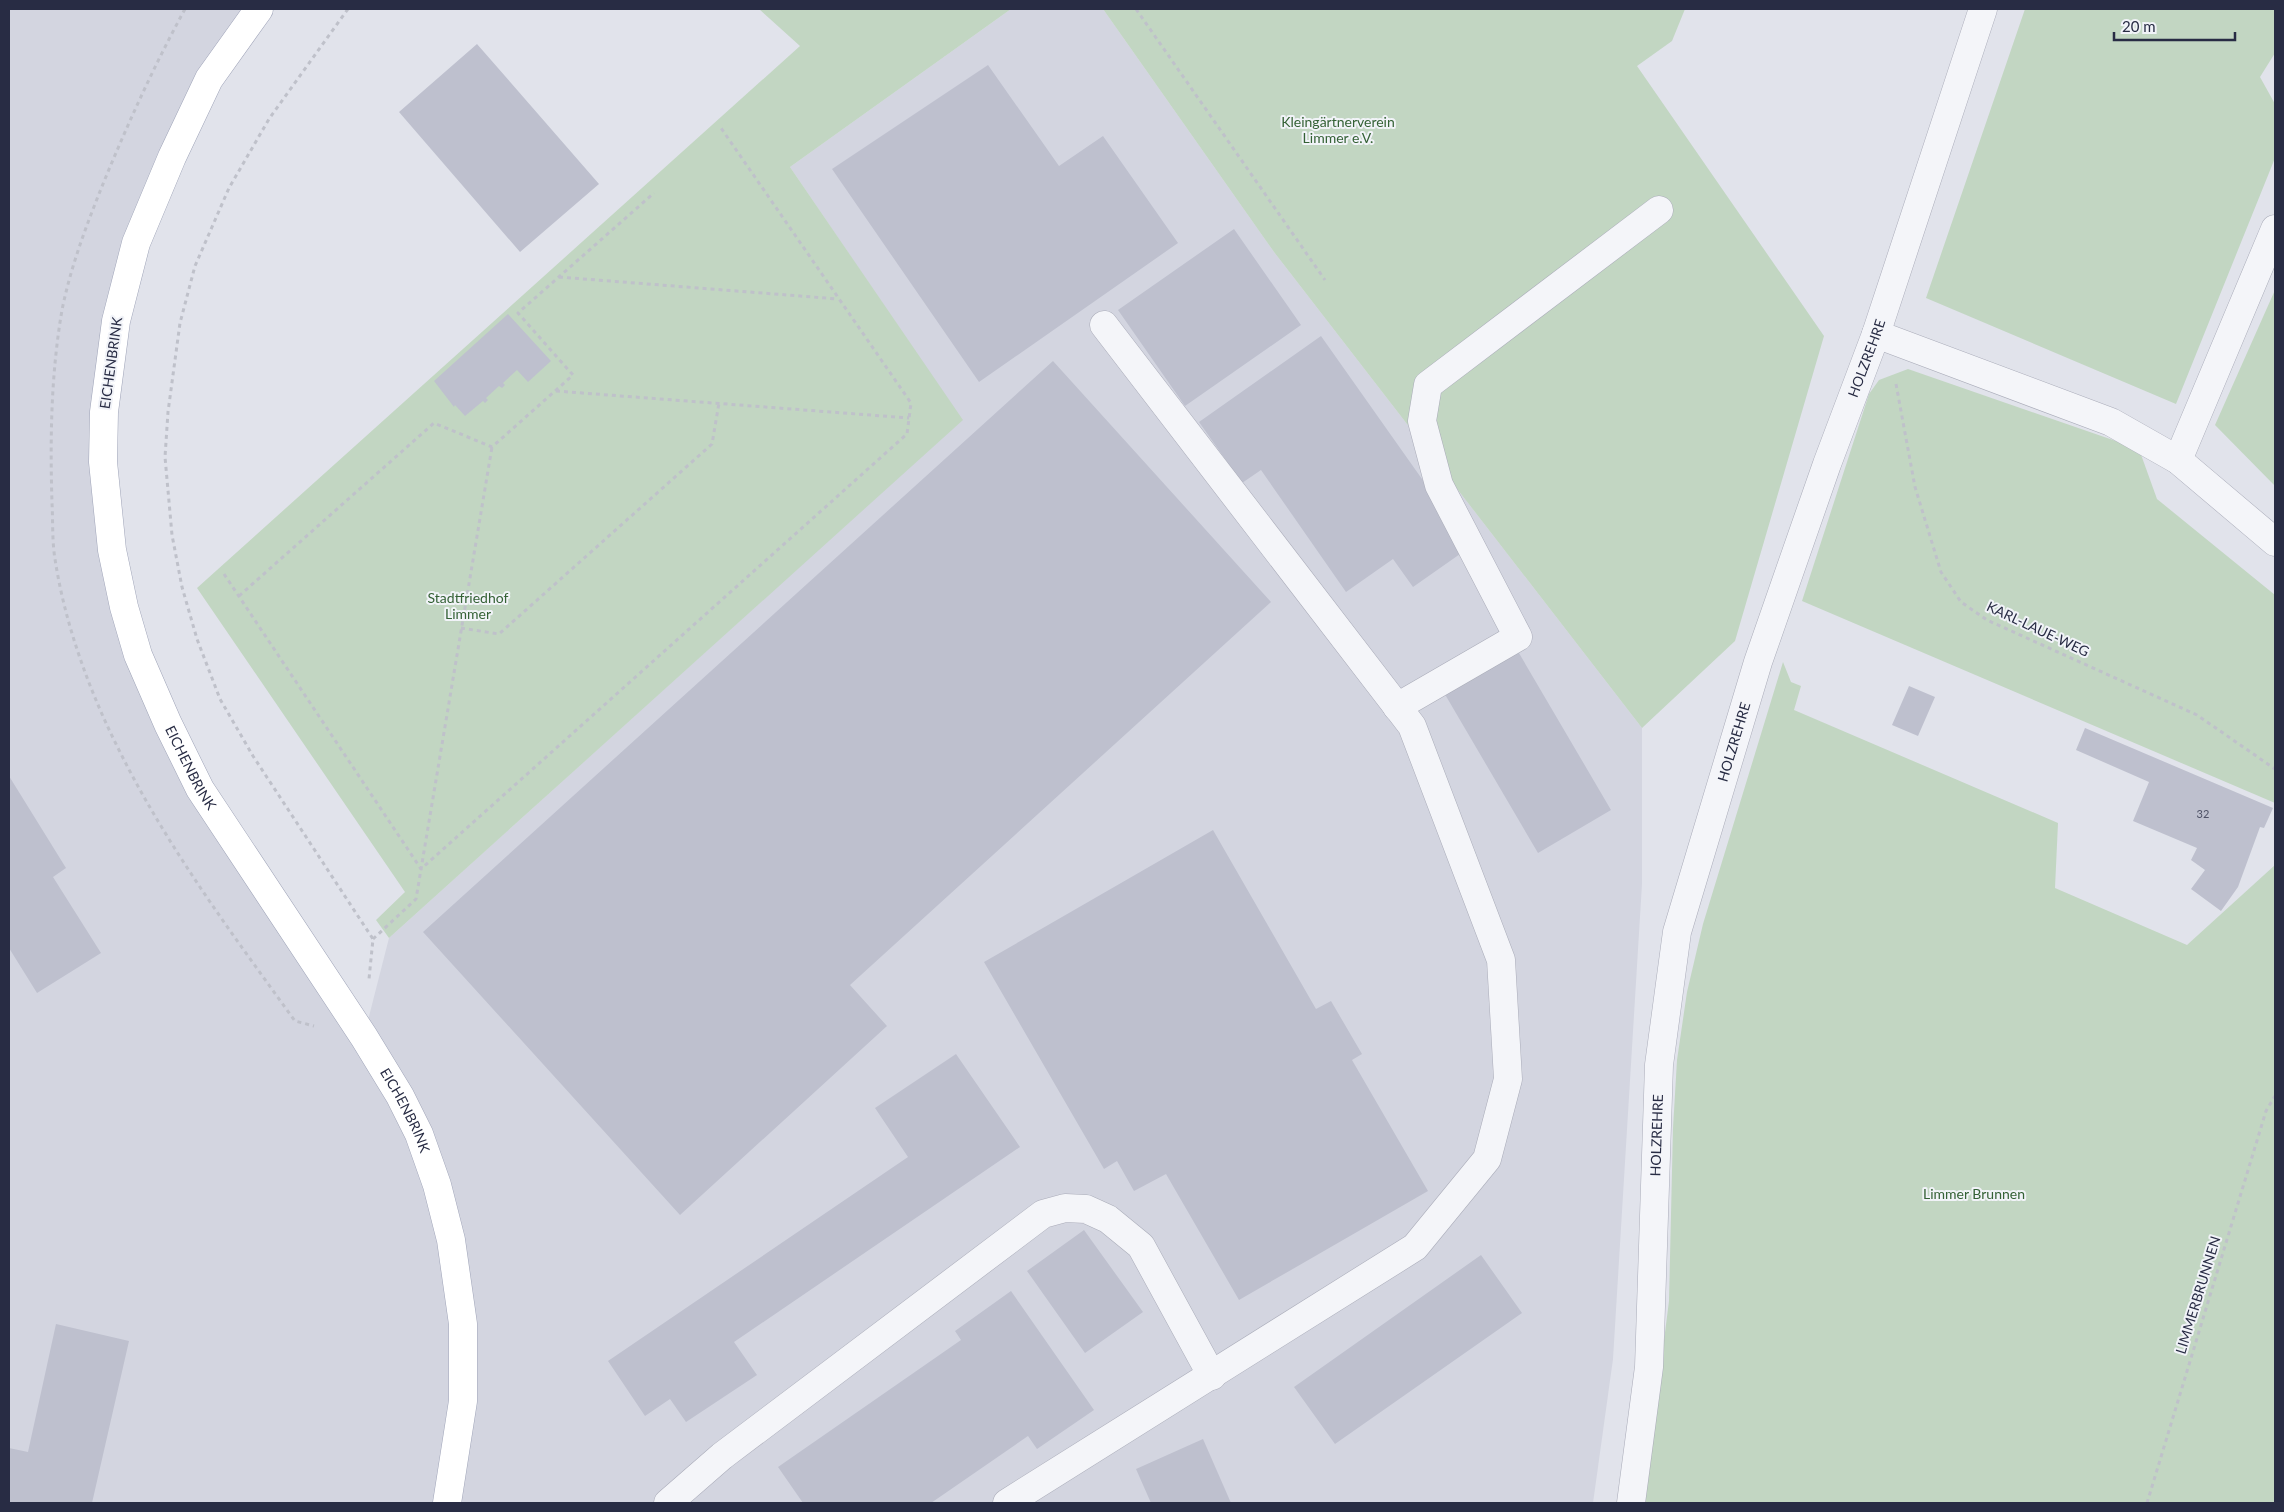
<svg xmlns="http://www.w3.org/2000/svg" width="2284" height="1512" font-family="Lato,sans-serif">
<rect width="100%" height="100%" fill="#e1e3eb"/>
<path fill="#d3d5e0" d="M9,9H259L209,79L116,321L112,550L168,724L364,1036L389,938L962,420L790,167L1011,9H1103L1274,252L1642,728V884L1613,1359L1593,1503H9Z"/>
<path fill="#c2d6c2" d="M759,9H1011L790,167L963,420L389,938L376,920L405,892L197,588L800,46Z
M1103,9H1685L1672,41L1637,66L1824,336L1735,641L1642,728L1274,252Z
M2025,9H2275V53L2260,77L2275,104V158L2176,404L1926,298Z
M2275,290V486L2215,425Z
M1908,369L2139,449L2157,499L2275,595V803L1802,601L1869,394L1879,380Z
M1783,662L1791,682L1801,686L1794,710L2058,823L2055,888L2187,945L2275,865V1503H1632L1662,1356L1669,1301L1673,1128L1677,1060L1687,992L1703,924Z"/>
<path fill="#bec0ce" d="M477,44L599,184L520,252L399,112Z
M988,65L1059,166L1103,136L1178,243L979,382L832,169Z
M1234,229L1301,325L1185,406L1118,310Z
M508,314L551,361L528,382L517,370L503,383L505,385L502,388L499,386L486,398L488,400L485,403L483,401L465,416L455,405L454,407L434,381Z
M1321,336L1470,547L1413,587L1393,559L1346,592L1261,470L1242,483L1199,422Z
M1053,361L1271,602L850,985L887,1026L680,1215L423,932Z
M1516,648L1611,810L1538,853L1443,691Z
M1909,686L1935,697L1918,736L1892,725Z
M2085,728L2273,808L2264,828L2260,827L2238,887L2221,911L2191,889L2205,870L2191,860L2197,848L2133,821L2149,782L2076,750Z
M9,776L66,868L53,877L101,953L37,993L9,948Z
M1213,830L1316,1009L1331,1001L1362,1054L1352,1060L1428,1191L1239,1300L1166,1174L1134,1191L1117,1161L1104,1169L984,962Z
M956,1054L1020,1147L734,1342L757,1375L686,1422L670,1399L645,1416L608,1361L908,1157L875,1108Z
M1084,1230L1143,1312L1085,1353L1027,1271Z
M1481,1255L1522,1313L1335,1444L1294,1387Z
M1011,1291L1094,1410L1037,1449L1028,1436L931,1503H803L778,1467L961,1340L955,1331Z
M56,1324L129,1341L92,1503H9V1448L28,1452Z
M1203,1439L1231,1503H1151L1136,1469Z"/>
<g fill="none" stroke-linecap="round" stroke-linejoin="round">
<g stroke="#aaacb9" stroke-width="29">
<g id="minor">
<path d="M1876,334L2111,422L2178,460L2275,542"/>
<path d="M2178,460L2275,229"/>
<path d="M1397,707L1518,637L1439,485L1422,421L1428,385L1659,210"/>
<path d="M668,1503L722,1456L1043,1214L1065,1208L1086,1209L1108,1219L1141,1246L1212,1376"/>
<path d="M1007,1503L1415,1247L1487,1159L1508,1079L1501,960L1412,726L1104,325"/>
<path id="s1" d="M1631,1503L1649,1367L1659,1065L1677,932L1758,662L1827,464L1876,334L1983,9"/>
</g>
</g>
<g stroke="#9fa4b8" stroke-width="29">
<g id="major">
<path id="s2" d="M259,9L209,79L172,157L136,243L116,321L104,412L103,462L112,550L124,607L138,655L168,724L200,789L364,1037L400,1096L419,1134L437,1185L451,1240L463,1324V1401L447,1503"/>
</g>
</g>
<path stroke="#bfc1ca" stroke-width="3" stroke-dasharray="4 4" stroke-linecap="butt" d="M185,9C155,64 129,121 105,179C88,221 71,265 62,310C51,374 50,439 52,503C53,521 52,541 55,559C65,625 90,693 120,752C168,848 232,934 295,1021L314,1026
M348,9L269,119L229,188L195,266L180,323L168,412L165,457L172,535L182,587L197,639L220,699L253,756L373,939L369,979
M1136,9L1325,280
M559,277L838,299
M1896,384L1915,487L1941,572L1961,602L1987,620L2197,715L2275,769
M556,391L909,418
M224,574L421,869L907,434L911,403L721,128
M239,596L434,423L492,447L573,375L518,313L654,193
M461,628L499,634L712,444L719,403
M373,939L416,899L492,447
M2147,1503L2266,1111L2275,1096"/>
<use href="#minor" stroke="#f4f5f9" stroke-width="28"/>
<use href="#major" stroke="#fff" stroke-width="28"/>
</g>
<g text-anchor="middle" stroke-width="4" stroke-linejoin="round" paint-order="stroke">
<g font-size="11" fill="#4e5166">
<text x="2203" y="818">32</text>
</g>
<g font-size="14" fill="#346135" stroke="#f1f3f8">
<text x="1338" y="127">Kleingärtnerverein<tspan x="1338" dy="16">Limmer e.V.</tspan></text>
<text x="468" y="603">Stadtfriedhof<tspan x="468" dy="16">Limmer</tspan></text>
<text x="1974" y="1199">Limmer Brunnen</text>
</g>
<g font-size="14" fill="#282c44" stroke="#f1f3f8">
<text dy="5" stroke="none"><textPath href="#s1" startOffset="1178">HOLZREHRE</textPath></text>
<text transform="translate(111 363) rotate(-82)" y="5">EICHENBRINK</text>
<text transform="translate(2038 629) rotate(25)" y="5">KARL-LAUE-WEG</text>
<text dy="5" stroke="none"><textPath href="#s1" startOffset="772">HOLZREHRE</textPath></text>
<text dy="5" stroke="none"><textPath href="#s2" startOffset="809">EICHENBRINK</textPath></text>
<text dy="5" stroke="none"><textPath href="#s2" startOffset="1214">EICHENBRINK</textPath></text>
<text dy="5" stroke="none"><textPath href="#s1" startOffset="369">HOLZREHRE</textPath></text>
<text transform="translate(2198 1295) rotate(-73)" y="5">LIMMERBRUNNEN</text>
</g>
</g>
<rect width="2284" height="1512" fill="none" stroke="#282c44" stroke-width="20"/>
<path d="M2114 32v8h121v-8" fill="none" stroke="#282c44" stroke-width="2.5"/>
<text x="2122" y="32" font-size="15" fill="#282c44" stroke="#f1f3f8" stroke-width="4" paint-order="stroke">20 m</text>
</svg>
